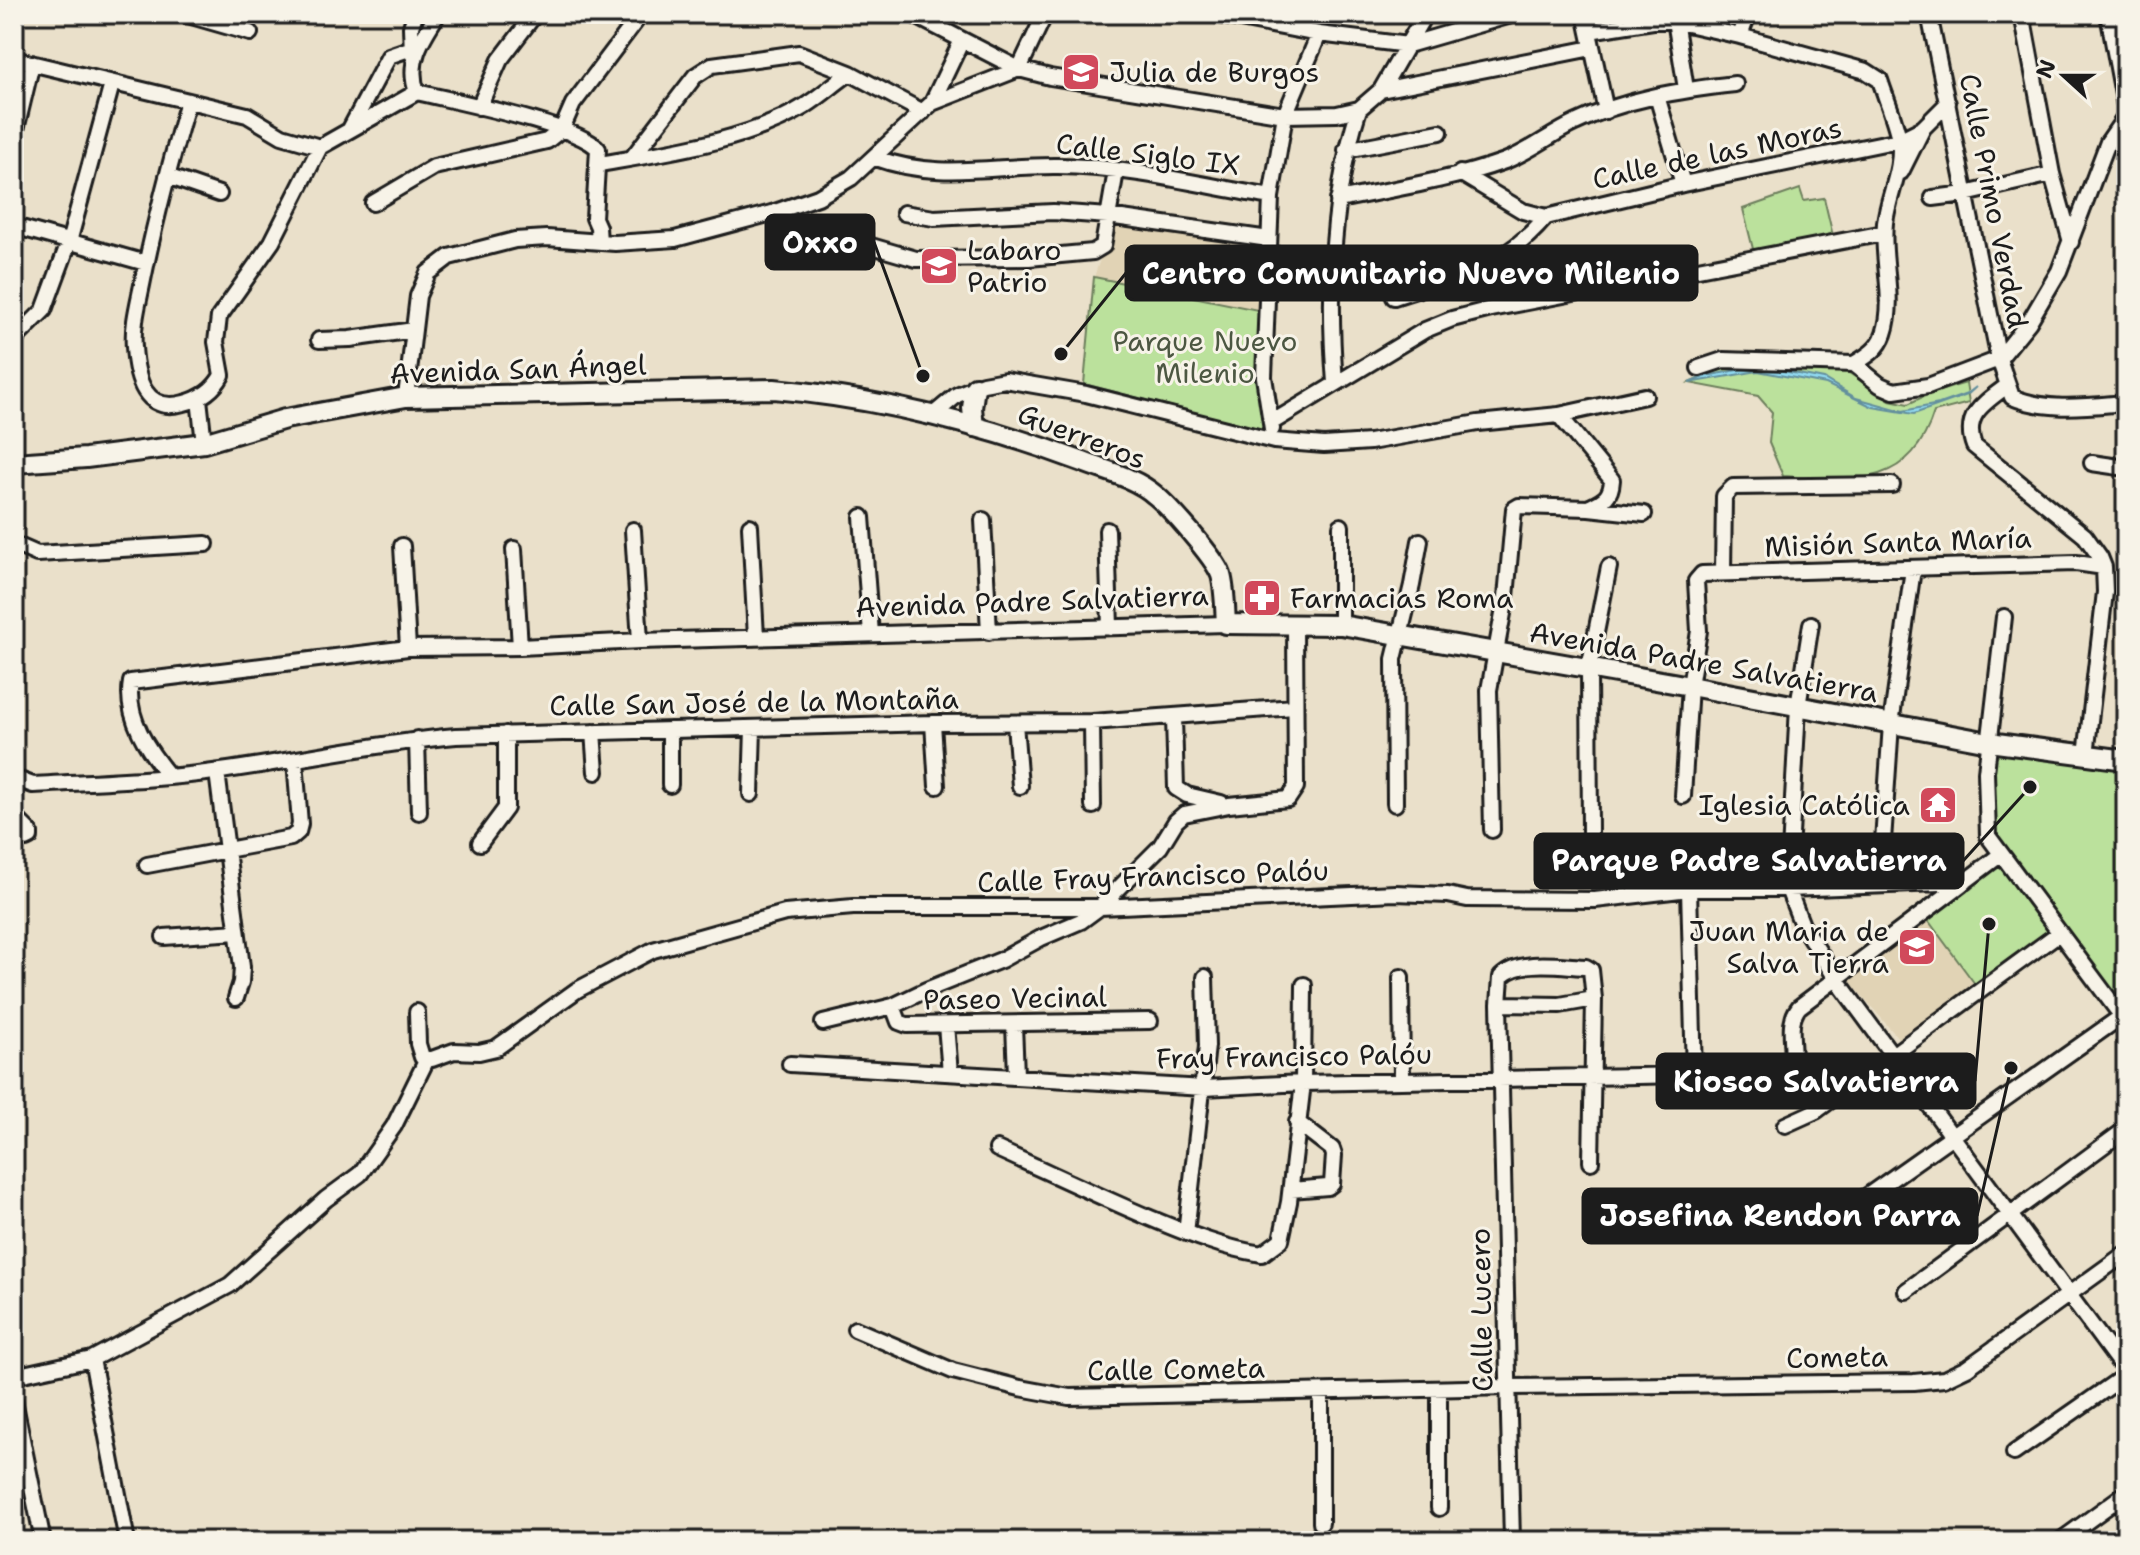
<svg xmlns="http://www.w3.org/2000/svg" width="2140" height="1555" font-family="'Shantell Sans',sans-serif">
<rect width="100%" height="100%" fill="#eae0ca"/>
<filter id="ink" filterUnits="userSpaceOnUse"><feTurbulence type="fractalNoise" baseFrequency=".0125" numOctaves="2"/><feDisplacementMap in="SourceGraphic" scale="16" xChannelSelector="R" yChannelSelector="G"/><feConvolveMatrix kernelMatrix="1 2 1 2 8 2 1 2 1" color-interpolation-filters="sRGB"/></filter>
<g filter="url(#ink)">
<path fill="#e1d3b5" d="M1114,219L1266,239L1263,311L1094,277Z
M1926,917L1975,984L1899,1039L1847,978Z"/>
<path fill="#bbe19c" stroke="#6c7e5c" stroke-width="2" d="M1800,189L1804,201L1824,198L1833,236L1754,253L1743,209Z
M1094,277L1263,311L1275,433L1084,384Z
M1834,363L1890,400L1908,404L1929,394L1966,383L1969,403L1934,412C1910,490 1851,481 1783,476L1769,443L1772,412L1758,396L1689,383L1724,368Z
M1993,745L2126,764V1012L1993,838Z
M2002,864L2052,932L1975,984L1925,916Z"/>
<path fill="#92dcf3" stroke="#638f9d" stroke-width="2" d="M1758,366L1824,379L1856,398L1903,411L1939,404L1967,394L1976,387L1967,395L1914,414L1873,407L1826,384L1758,371L1689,383L1706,376Z"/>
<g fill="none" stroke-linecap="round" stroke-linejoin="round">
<g stroke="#1c1c1c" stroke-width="20">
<path id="minor" d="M184,14L250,33
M912,14L1019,69L1045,14
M1214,14L1319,34L1408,45L1515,14
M1585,14L1606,111
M1674,14L1686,89
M1929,14L1999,359L2012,397C2047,412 2089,406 2126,403
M2022,14L2052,174L2071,242
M2108,14L2126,111
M1589,31L1653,21H1674L1740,36L1866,71L1880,80C1886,99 1895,119 1899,139C1904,168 1888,195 1885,223C1881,260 1896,299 1884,334C1879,349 1867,356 1854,364
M1740,36L1748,14
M412,54L411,27L415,14
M14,59L247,115L282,136L320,147
M1381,90L1592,48
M417,92C453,101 578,125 598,149L594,218L598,227L599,242
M417,92C406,63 422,38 438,14
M1657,96L1683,184
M188,101C171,160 155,220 143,280C139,301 132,325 134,347C136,379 145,414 184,403C200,399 214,390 222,375L216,342L219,317L272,242L320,147L417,92
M932,103L962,40
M479,107L500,60L535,14
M350,129L389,56L412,48
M14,138L32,63
M1346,150L1440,132
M632,158L695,76L712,65L799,53L850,73L923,112
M876,158C939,181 994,165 1058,166C1125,166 1205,186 1271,197
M599,164C663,153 749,141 805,106C821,96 835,83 850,73
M1901,172L1923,128
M1460,173L1523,211L1546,217L1683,184L1899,140L1923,128L1948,103
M167,176L219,194
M1933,198L1965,194L2052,174
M1338,200C1393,189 1452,180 1505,161C1529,152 1551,134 1575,123C1624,99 1681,90 1735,84
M373,203L434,167L547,141L562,129L573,104L641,14
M772,213L813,229L916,259L1029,258L1093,252L1103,246L1116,171
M904,213L934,218L1053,212L1108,216L1269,239
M14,226L146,263
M1394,297C1457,276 1500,271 1546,217
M14,340L44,310L69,242L112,84
M319,340L350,339L414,330
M1854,364L1880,385L1894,391L1928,386L1999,359L2029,322L2059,271L2108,142L2126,116
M1699,368L1723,360L1854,364
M1335,383C1328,291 1331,196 1359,109
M2008,385C1986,402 1962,414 1974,446L2085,536L2100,557L2104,567L2105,592L2086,755
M406,397L418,296L428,273L449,257L515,240L547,238L615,243L675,239L772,213L818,197L851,178L932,103L1019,69L1050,77L1285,115L1337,114L1359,109L1381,90L1425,14
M199,399L204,443
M933,415L957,395L983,384L1005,380L1086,394L1274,441L1324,445L1370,442L1478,423L1559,415L1645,396
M1559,415L1612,480C1611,497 1604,500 1590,507
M1271,423L1425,330L1452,319L1491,309L1884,233
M1272,429L1264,377L1271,197L1285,115L1319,34
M2092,463L2126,468
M862,517L871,634
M983,520L989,632
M750,526L756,637
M633,530L640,641
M1107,530L1110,628
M14,544L37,554L206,544
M402,546L408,648
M514,549L520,647
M1723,573L1724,496L1733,487L1892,485
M2004,617L1986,772L1988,836L2126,1022
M1811,624L1798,707L1788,889L1802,925L1837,980L2126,1372
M1341,625V526
M1174,718L1176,788L1187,795L1221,803
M1092,722L1093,806
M933,723L937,786
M1015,723L1020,786
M593,732L596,772
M417,739L419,812
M217,772L242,967L241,982L236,998
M170,777C148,751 125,717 131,682L408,648L520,647L640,641L1226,624
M14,778L33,785C96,781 159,780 221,771C299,760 377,743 456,736L933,723L1092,722L1294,707
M670,785V730
M751,794L753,728
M1683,796L1690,686L1699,631L1696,581L1702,574L2076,563L2104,567
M1395,804L1394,659L1412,585L1420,541
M14,816L30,832V837L26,839L14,832
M1492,830L1489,690L1506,597L1514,509L1519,506L1589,508L1644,514
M1590,833L1589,668L1609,567
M480,843L506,808V734
M147,865L291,838L298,832L300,824L295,760
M1880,885L1891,724L1913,569
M1689,889L1694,1074
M164,937L237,932
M1401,977L1402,1081
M1499,1004L1560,1005L1594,999
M893,1006L899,1022L907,1025L1150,1021
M417,1012L418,1044L422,1057L432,1059L454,1051L479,1052L496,1048L577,990L653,950L785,913L853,907H1100L1395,893L1448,895L1467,899L1595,900L1689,889H1788L1965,882
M823,1023L893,1006L926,990L1001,960L1041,938L1081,921L1100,907L1160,847L1176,821L1184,814L1229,805L1288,799L1296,787L1295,624
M946,1025L950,1073
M1014,1025L1016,1075
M790,1064L1204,1088L1303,1083L1784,1073L1790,1071C1798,1049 1784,1026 1799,1007L2000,855
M1785,1125L1816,1111L2059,933
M997,1149C1048,1172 1098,1196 1150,1218C1186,1233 1223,1248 1262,1254L1281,1240L1289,1202L1303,1083L1304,985
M1291,1190L1328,1187L1332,1184L1334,1155L1332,1149L1297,1122
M1863,1199L2122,1016
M1186,1233L1207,1046L1205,977
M1906,1291L2126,1129
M855,1329L953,1371L1020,1388L1069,1397L1509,1387L1914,1382L1944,1379L1967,1368L2126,1253
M92,1359L127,1541
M14,1376L92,1359L230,1285L326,1199L360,1174L394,1126L427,1059
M1439,1389V1508
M14,1400L43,1541
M2014,1453L2126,1375
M1321,1523V1392
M1512,1541L1499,1004L1501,977C1519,958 1562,966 1586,967L1591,970L1594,999L1591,1162
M2060,1541L2126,1493"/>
</g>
<g stroke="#1c1c1c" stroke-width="24">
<path id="major" d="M974,427L972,408L975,387
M14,463L86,458L204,443L285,419L406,397L774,389C879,398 984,425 1083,462C1106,471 1136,478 1155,495C1170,507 1215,558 1221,575C1225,589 1225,609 1226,624L1341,625L1690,686L1989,742L2126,760"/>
</g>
<use href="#minor" stroke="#f7f3e8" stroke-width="14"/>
<use href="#major" stroke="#f7f3e8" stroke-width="18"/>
</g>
</g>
<defs>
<g id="school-square" transform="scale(2)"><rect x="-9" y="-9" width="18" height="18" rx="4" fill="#d1495b" stroke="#f7f3e8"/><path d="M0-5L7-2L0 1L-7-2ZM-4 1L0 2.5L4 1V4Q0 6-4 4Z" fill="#fff"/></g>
<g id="pharmacy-square" transform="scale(2)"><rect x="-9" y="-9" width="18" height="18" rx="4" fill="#d1495b" stroke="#f7f3e8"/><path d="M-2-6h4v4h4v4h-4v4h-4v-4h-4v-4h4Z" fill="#fff"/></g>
<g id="temple-square" transform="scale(2)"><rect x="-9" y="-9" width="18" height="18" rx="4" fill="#d1495b" stroke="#f7f3e8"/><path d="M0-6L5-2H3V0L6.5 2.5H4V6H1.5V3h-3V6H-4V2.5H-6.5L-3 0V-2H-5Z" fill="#fff"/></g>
</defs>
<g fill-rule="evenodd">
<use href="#school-square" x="1081" y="72"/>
<use href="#school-square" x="939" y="266"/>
<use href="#pharmacy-square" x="1262" y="598"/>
<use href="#temple-square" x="1938" y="805"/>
<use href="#school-square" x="1917" y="947"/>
</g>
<g text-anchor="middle" stroke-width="6" stroke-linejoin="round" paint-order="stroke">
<g font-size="28" fill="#1c1c1c" stroke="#f7f3e8" text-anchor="start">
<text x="1109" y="82">Julia de Burgos</text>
<text x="967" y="260">Labaro<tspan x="967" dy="32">Patrio</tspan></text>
<text x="1290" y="608">Farmacias Roma</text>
<text x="1910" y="815" text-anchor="end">Iglesia Católica</text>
<text x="1889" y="941" text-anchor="end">Juan Maria de<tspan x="1889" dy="32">Salva Tierra</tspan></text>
</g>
<g font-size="28" fill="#1c1c1c" stroke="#f7f3e8">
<text transform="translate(1717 153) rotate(-12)" y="10">Calle de las Moras</text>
<text transform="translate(1148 154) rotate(7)" y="10">Calle Siglo IX</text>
<text transform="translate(1994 201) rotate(79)" y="10">Calle Primo Verdad</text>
<text transform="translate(518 369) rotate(-2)" y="10">Avenida San Ángel</text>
<text transform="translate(1082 436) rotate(21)" y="10">Guerreros</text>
<text transform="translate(1898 542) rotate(-2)" y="10">Misión Santa María</text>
<text transform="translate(1032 601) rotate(-2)" y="10">Avenida Padre Salvatierra</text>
<text transform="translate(1704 662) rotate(10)" y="10">Avenida Padre Salvatierra</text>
<text transform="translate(754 702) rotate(-1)" y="10">Calle San José de la Montaña</text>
<text transform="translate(1153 876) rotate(-2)" y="10">Calle Fray Francisco Palóu</text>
<text transform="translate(1015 998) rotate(-1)" y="10">Paseo Vecinal</text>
<text transform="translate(1294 1056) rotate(-1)" y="10">Fray Francisco Palóu</text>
<text transform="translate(1481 1310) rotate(-91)" y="10">Calle Lucero</text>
<text transform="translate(1837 1357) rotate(-1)" y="10">Cometa</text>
<text transform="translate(1176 1369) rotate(-1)" y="10">Calle Cometa</text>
</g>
<g font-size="28" fill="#4c5742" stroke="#f7f3e8">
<text x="1205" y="351">Parque Nuevo<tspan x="1205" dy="32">Milenio</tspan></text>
</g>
</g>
<path fill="none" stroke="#1c1c1c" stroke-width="3" d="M923 376L874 242M1061 354L1126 273M2030 787L1963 861M1989 924L1975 1081M2011 1068L1977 1216"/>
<g fill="#1c1c1c" stroke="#f7f3e8" stroke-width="3">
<circle cx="923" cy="376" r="8"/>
<circle cx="1061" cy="354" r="8"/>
<circle cx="2030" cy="787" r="8"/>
<circle cx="1989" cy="924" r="8"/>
<circle cx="2011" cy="1068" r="8"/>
</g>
<g fill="#1c1c1c" stroke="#1c1c1c" stroke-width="3">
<rect x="766" y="215" width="108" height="54" rx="8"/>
<rect x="1126" y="246" width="571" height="54" rx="8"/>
<rect x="1535" y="834" width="428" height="54" rx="8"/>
<rect x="1657" y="1054" width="318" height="54" rx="8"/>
<rect x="1583" y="1189" width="394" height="54" rx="8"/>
</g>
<g font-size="30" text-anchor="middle" font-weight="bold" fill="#fff">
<text x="820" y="253">Oxxo</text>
<text x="1411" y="284">Centro Comunitario Nuevo Milenio</text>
<text x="1749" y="871">Parque Padre Salvatierra</text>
<text x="1816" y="1092">Kiosco Salvatierra</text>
<text x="1780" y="1226">Josefina Rendon Parra</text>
</g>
<rect width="2140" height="1555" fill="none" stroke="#f7f3e8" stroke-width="48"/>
<rect x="24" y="24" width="2092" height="1507" fill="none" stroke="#1c1c1c" stroke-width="3" filter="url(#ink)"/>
<g transform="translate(2064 76) rotate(291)" stroke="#f7f3e8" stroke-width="6" paint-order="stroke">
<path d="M0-6L14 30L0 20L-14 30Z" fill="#1c1c1c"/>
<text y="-12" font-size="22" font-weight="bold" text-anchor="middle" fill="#1c1c1c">N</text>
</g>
</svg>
